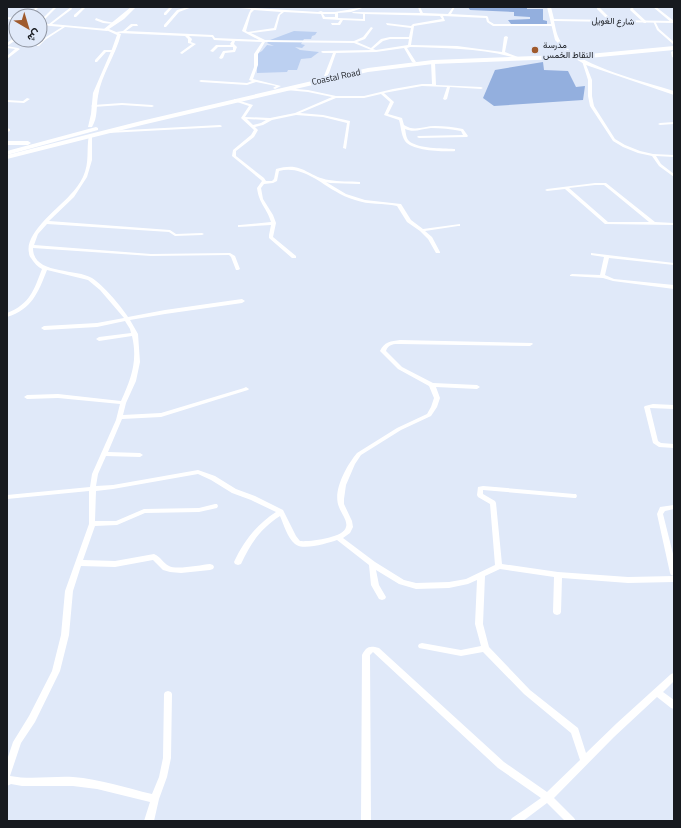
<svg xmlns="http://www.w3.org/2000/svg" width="681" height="828" font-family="'Titillium Web',Vazirmatn,sans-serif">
<rect width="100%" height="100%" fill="#e0e9f9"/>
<path fill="#bcd0f1" d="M294,31L317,32L315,35L312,36L311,39H304L301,44L305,45L302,48L295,47L300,50L319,52L311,58L301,59L297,70H288L287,72L257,73V54L262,51L267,45L274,46L267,43L270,40Z"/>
<path fill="#93afde" d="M468,7H527V9H543V20L547,21V24H511L508,20L530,19V17L514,16V12L470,10Z
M543,62L544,70L568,71L576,87L585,86L583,100L494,106L483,98L495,70Z"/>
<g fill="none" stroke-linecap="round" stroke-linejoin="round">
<path fill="#fff" fill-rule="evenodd" d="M36,7L38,8L30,16H27Z
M54,7H57L41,23L49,24L71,7L72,9L52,24L107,29L109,30L107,31L65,27L45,40L39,46H37V44L43,39L62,27L40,25V21Z
M83,7H86L76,17H74V15Z
M170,7H173L166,15H164V13Z
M188,7H192L179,12L166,27H164V25L177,10Z
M230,7L252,8L255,7V8L318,12L321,11L323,12H335L365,7L351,12L338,13V18L363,19V14L352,13L353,12L420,13L418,7H420L423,13L448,14L453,7H455L451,14L487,16L488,17L489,21L494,24H552L554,25L552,26H493L487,22L486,18L443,16L445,21L414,26L411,45L457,46L502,52L504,37L506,36L508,37L505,52L518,57L516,58C481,48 445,48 410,47L407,48L416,62L414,63L412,62L404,48L376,52L336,53L328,76L326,77L324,76L333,53H323L321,52L322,51L371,50L354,43L265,42L258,54V65L253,79L281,86L275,89L273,88L276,86L256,82L247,85L201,82L199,81L201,80L247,83L252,81L249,80L254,67V54L262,42L235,41L234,44L237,47L235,52L225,53L223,58L221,59L219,58L223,51L233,50V47H218L213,52L210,51L216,45H231L230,44L232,41L214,40L212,37L189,36L192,39L191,42L196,44L182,54L180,53L181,52L192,44L188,43V39L185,36L118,33L116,32L123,31L131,24H137L138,26H133L126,31L213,35L215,38L259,40L242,31L249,13L251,9ZM254,10L281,12L278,15L274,28L248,32L246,31L251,13ZM284,12L321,14L323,19L340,20L338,23H331L332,25H340L343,20L365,21V14L440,16L442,19L413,24L411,26L386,23L387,25L411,28L409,37H390L381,39L371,48L357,42L365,39L373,28L371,27L363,37L354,41L265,40L251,33L276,30L280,15ZM323,14H335V17H325ZM390,39H409L408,45L376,50L373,49L383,41Z
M597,7H599L612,20V22H610L597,9Z
M631,7H634L633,9L646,21V23H644L630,10Z
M653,7H656L674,21V23H672Z
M7,17L16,18V20L7,19Z
M96,18L104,21L115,23L114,24L103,23L95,20Z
M653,21H655L659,29L674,42V45L657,30Z
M15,37H16V40L7,46V43Z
M7,46L18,48L20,49L7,59V56L15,49L7,48Z
M104,50H113L115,51L113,52H106L97,62H95V60Z
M673,51H674V58L672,57L671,52Z
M433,61L435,62L436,85L481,87L483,88L481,89L450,87L447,99L445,100L443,99L447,87L422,86L384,93L394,102L388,114L402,118L404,125C414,132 424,126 435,126C444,126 454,127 463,129L468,136L467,137L419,138L417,137L418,136L463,135L461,131C451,129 441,128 431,128C421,129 414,133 405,129C406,133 406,138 409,141C418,149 442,148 454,149H455V151C444,152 412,151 405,141C401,135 401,126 399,120L384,115L390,102L381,94L364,98H336L300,113L323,115L350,121L346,149L343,148L347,123L323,117L296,115L272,120L263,125L255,127L258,130L254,137L236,151V156L264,178L266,181H272L274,179L276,169C303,161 306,176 329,180C339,182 350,181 360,182V184H359L330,183L326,182L346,194L365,200L401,204L411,220L423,229L460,224V226H458L425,231L432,237L440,252V253H436L428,239L420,231L407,222L397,206C383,203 369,205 355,200C348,198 341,195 335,191C318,181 300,165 279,171L277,181L273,183L264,184L261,188L263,199L273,215L276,223L273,237L296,256V258H292L269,238V235L271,225L238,227V225H240L271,222C267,208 259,204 257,188L262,181L261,180L232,156L233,150L251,135L254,130L241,118L249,106L234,101V99L253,105L245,117L270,118L295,113L332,97L308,92L286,90L284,89L285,88L308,90L336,96H364L393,89L422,84H432L431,62ZM247,119L266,120L261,123L253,125Z
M582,61L585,62L592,80V96L594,106L615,139L625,145L640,151L653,154L674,155V157L656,156L661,164L674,174V177L659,166L652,156L638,153L623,147L613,141L590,106L588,96V80Z
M27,98L30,99L24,103L7,102V100L23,101Z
M122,103L152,105L154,106L152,107L122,105L93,107L91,106L93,105Z
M674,122V124L660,125L658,124L660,123Z
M220,125L222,126L221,127L108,133L106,132L108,131Z
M7,128L10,129V131L7,132Z
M89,135L92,136V160L87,177L74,197L49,221L170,230L176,234L202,233L204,234L202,235L175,236L169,232L47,224L38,234L34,245L151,254L230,253L235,256L240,269L238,270H236L231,257L229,255L151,256L33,248C33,275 75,268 92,278C103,285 121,306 128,317L165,310L242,299L245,301L242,303L165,314L130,320L138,334L140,362L136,381L126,403L123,415L161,413L244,388L246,387L249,389L248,390L161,417L122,419L108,452L140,453L143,455L140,457L106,456L98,474L96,486L113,485L198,470L215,476L236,489L255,496L283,510L296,536L300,541C309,542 344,538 346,527C348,521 341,513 339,507C332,491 347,465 357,453L397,428L427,414L431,407L434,398L429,386L398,369L380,351C384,342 391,341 400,340L532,343L533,344L530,346L400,344C394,344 388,344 386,351L402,367L433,383L477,385L480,387L477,389L436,387L440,398L437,407L431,416L401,430L361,455L355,464L346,485L344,499V504L352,521L353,527L350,533L343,538L375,562L404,580L416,583L449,582L466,579L495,565L490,504L478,497L477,495L478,487L483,486L574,494H576L577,496L576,498H574L483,490V494L495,501L496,503L502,564L558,572L628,577L674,576V582L628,583L562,578L561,612L560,614L557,615L554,614L553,612L554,577L500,569L485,576L483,624L489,647L530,690L578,728L586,753L617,723L671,674L674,673V681L663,692L674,700V709L671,708L657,697L614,737L554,798L574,818L576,821H565L547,803L523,821H510L512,818L524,810L541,798L498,768L373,652L370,655L371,821H361L362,655C366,647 369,645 379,648L504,762L547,792L580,760L571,733L524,694L483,652L461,656L419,648L418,646L419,644L422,643L461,650L481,646L475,624L477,580L468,584L449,588L416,589L399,584L376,570L379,585L386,597L385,599L382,600L379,599L371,585L369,565L337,540C328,543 303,551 295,544C287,537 284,525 280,516C260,529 251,543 241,564L238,565L235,564L234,562C244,541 256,525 276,512L251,500L232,493L211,480L198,474L113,489L96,491L95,521H116L144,509L199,508L215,504H217L218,506L217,508L199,512L145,513L117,525L95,526L83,560L115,561L154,554C161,557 163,563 169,566C176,570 201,565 210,564L213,565L214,567L213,569L210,570L181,573L170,572L163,570L153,560L115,567L81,566L73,591L69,635L60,671L35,722L21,743L10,776C31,780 52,776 73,777C100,779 126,788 152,794L159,777L163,758L164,694L165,692L168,691L171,692L172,694L171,758L167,777L159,799L154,821H144L150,802L97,789L73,786H22L11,784L7,786V760L13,742L29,716L52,671L61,635L65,591L89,524V491L7,499V495L90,487L92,474L116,420L120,404L58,398L27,399L24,397L27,395L58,394L121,401C131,379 138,361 132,336L99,341L96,339L99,337L131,333L130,329L125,321L97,327L44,330L41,328L44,326L97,323L124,318L100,290L88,280L47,270C38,293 32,309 7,317V313C30,304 34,290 42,269C38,267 34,263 31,258C30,257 29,255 29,253C24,233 59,208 70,195C75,190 80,183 83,177C90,162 86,150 89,135Z
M595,183H606L655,222L674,223V225L605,224L565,189L547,191L545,190L547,189ZM595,185H604L649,222H608L569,188Z
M591,253L674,263V265L609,258L605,275L614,279L674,285V289L613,281L603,278L570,276V275L572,274L600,275L604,257L591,255Z
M653,404L674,405V409L650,408L658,441L661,443L674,444V448L659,447L653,443L644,407L645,406Z
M674,505V509L665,511L663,514L674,558V576L671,575L670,573L657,514L660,507Z"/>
<path fill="#fff" fill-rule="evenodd" d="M131,7H136L124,19L109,29L121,34C116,55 101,75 98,96C96,108 98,117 92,127H88L91,114L93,93L112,49L117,35L104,29Z
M547,7H551L554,19L674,21V23L554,21C556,30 557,38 563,44C582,67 645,82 674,91V95L586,65L569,55L555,40Z
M96,127L98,128V130L7,155V151Z
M7,141H28L31,143L28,145H7Z"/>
<path fill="#fff" fill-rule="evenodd" d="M674,46V50L589,58L433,64L368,72L142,125L7,159V155L141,121L368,68L433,60L589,54Z"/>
</g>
<circle fill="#9f5a2d" stroke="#e0e9f9" stroke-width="1.5" cx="535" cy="50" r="4"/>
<g text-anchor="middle" stroke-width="4" stroke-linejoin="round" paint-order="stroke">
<g font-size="9" fill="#171a1f" stroke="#e0e9f9">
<text transform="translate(613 21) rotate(2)" y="3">شارع الغويل</text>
<text transform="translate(336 77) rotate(-12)" y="3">Coastal Road</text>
</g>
<g font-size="9" fill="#171a1f" stroke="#e0e9f9" text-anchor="start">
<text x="543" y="48">مدرسة<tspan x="543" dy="10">النقاط الخمس</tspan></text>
</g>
</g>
<rect width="681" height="828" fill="none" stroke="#171a1f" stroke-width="16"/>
<g transform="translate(28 28) rotate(142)"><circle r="19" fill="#e0e9f9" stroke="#9096a2"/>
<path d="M0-3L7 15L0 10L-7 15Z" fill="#9f5a2d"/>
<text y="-6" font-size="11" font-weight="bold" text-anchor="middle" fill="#171a1f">ش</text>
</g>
</svg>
